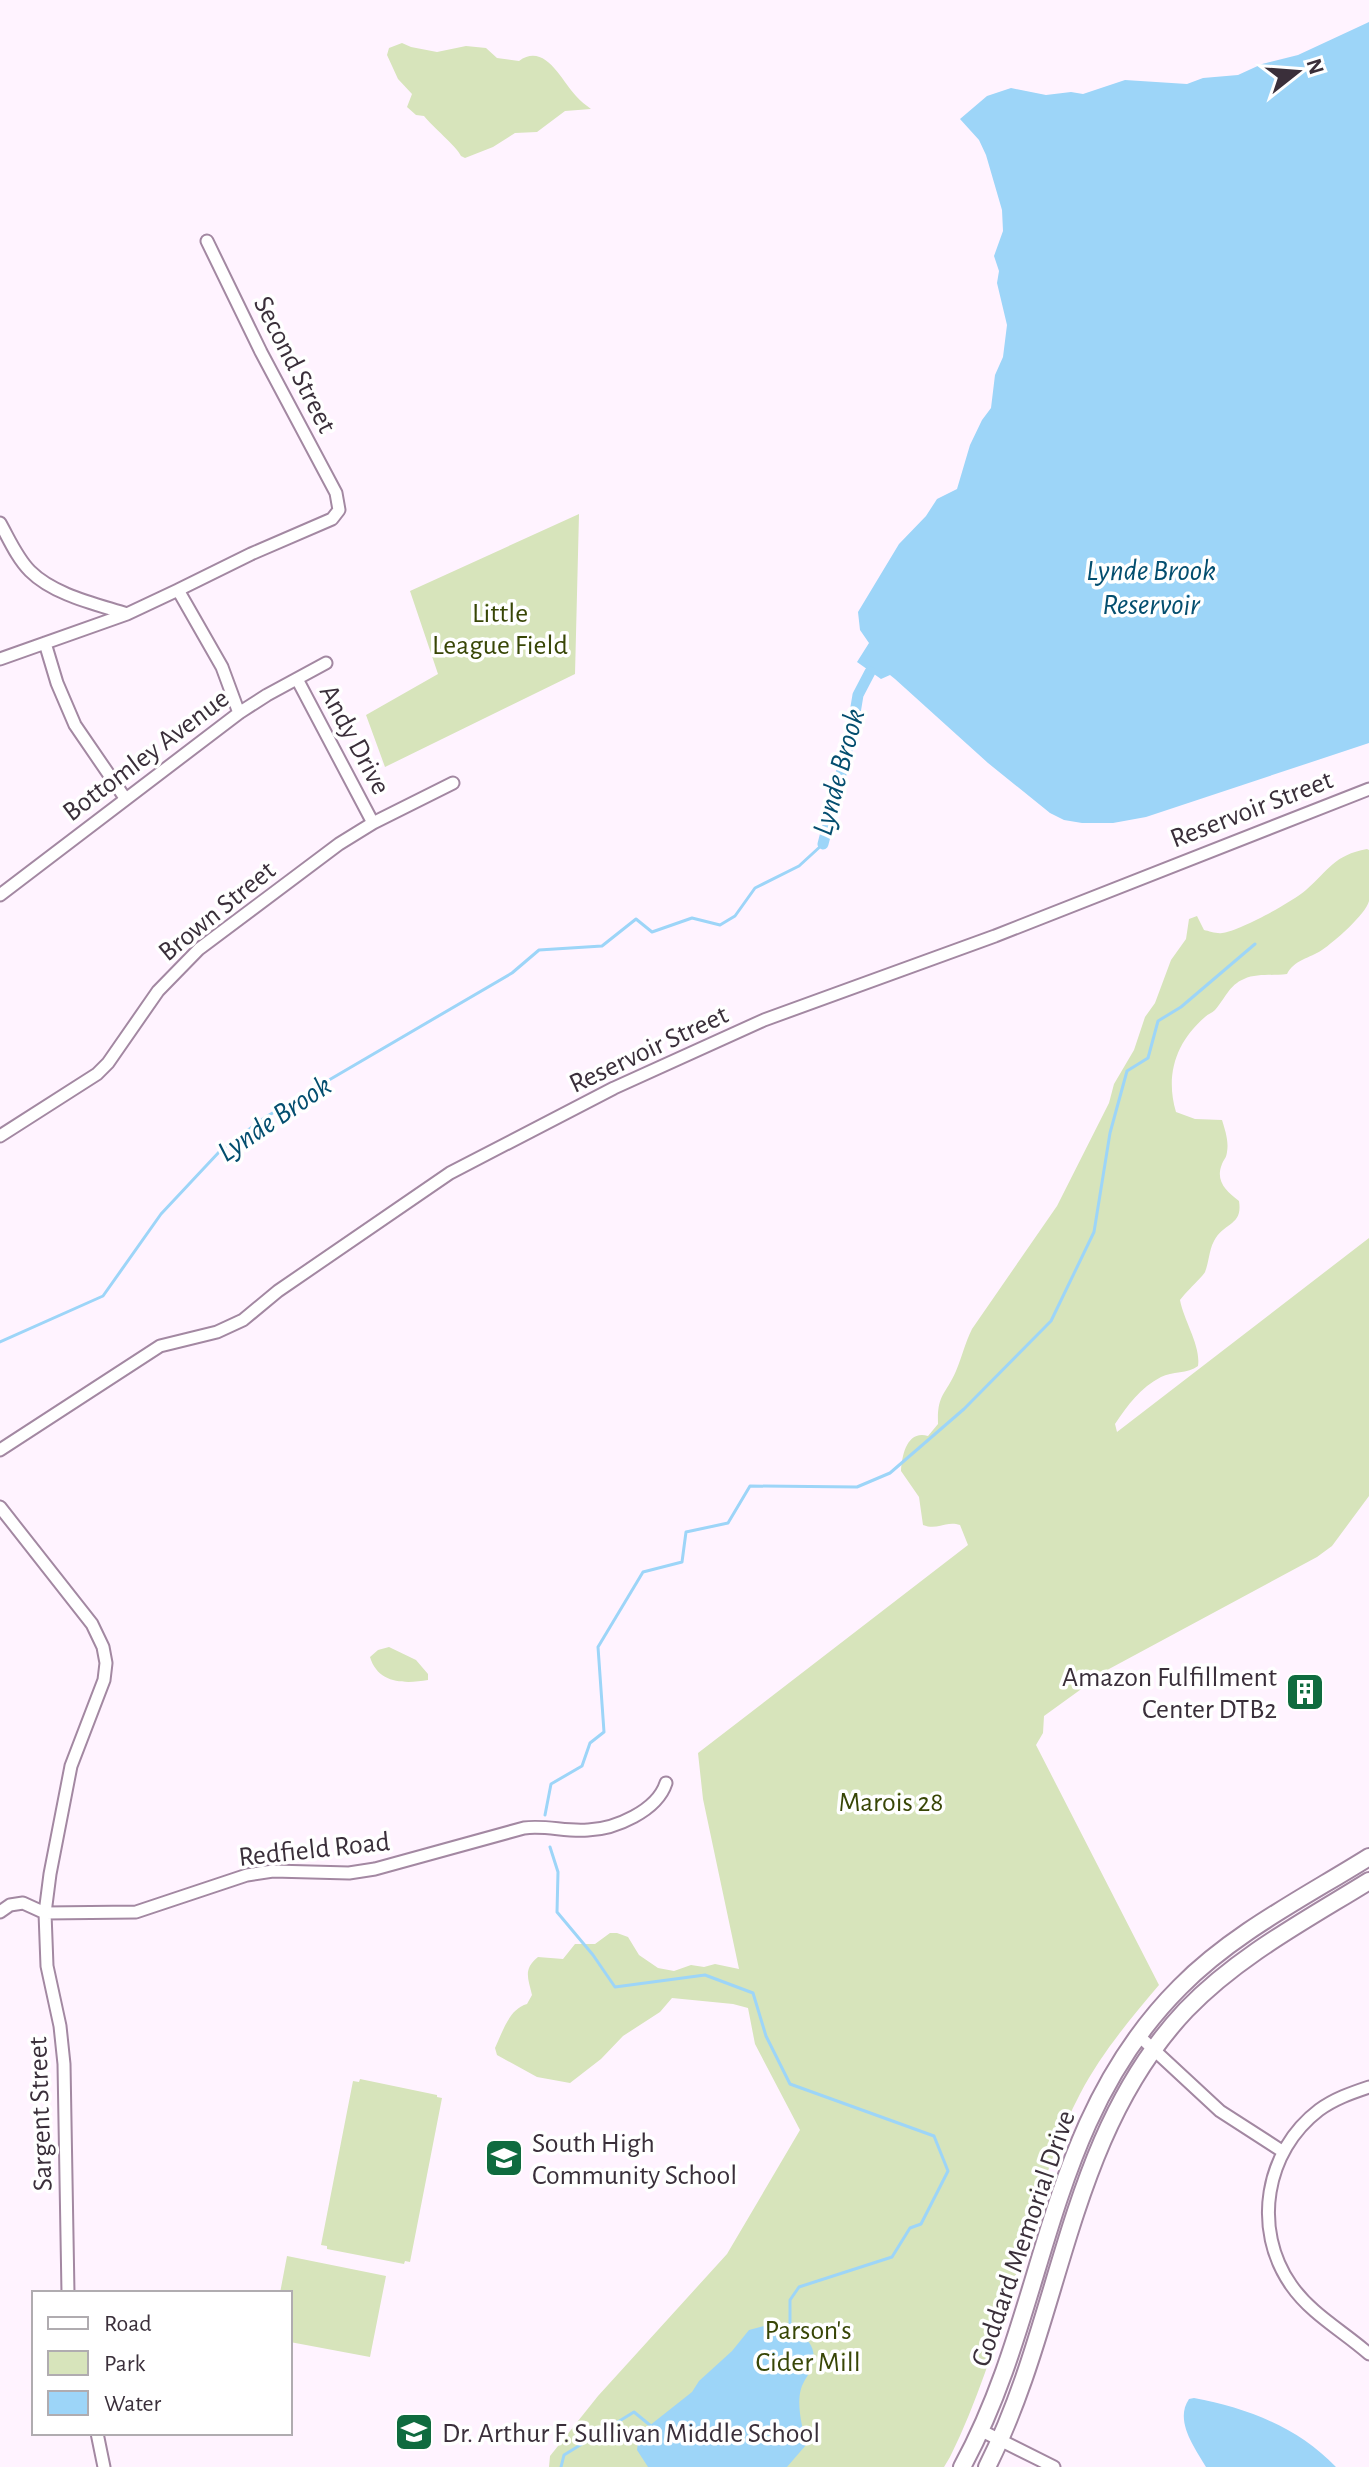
<svg xmlns="http://www.w3.org/2000/svg" width="1369" height="2467" font-family="'Alegreya Sans',sans-serif">
<rect width="100%" height="100%" fill="#fff3ff"/>
<path fill="#d7e4bb" d="M402,43L411,47L437,52L466,46L486,48L497,58L519,61C545,42 561,80 576,96C580,101 586,105 591,109L565,111L537,132L515,133L493,147L465,158L461,156C457,147 432,126 424,116L416,115L407,107L412,94L398,79L387,55L389,48Z
M579,514L575,674L385,767L366,715L438,674L410,591Z
M1367,849L1369,850C1369,866 1369,886 1369,901C1366,914 1334,942 1322,950C1310,958 1294,960 1287,974C1273,976 1257,973 1244,979C1229,985 1225,999 1215,1010C1212,1013 1208,1014 1205,1017C1176,1042 1165,1075 1176,1112L1195,1119L1222,1120C1225,1130 1229,1141 1227,1152C1226,1159 1225,1157 1222,1164C1215,1181 1226,1191 1239,1201C1243,1226 1224,1222 1214,1241C1209,1250 1209,1262 1205,1272C1203,1276 1186,1292 1180,1300C1184,1321 1201,1346 1198,1366C1188,1374 1172,1371 1161,1377C1141,1387 1127,1406 1115,1424L1117,1432L1369,1238V1496L1332,1546L1317,1557L1109,1669L1044,1716L1043,1733L1036,1745L1159,1985C1130,2019 1101,2054 1080,2094C1060,2131 1047,2174 1034,2214C1009,2296 988,2380 950,2457L944,2467H549L550,2456L598,2396L727,2254L800,2130L755,2044L748,2008L733,2004L672,1998L660,2012L623,2036L601,2059L570,2083L537,2077L497,2055L495,2048C503,2031 509,2009 527,2004L532,1995C528,1978 523,1969 538,1957L563,1959L575,1944H595L610,1933H617L628,1937L639,1955L658,1968L674,1971L691,1965L704,1967L715,1964L739,1969L703,1799L698,1753L968,1545L960,1525C946,1520 938,1531 923,1525L919,1497L901,1471C902,1455 907,1430 928,1436L938,1424C937,1394 945,1396 956,1371C962,1357 965,1343 972,1329L1057,1206L1109,1103L1114,1084L1134,1050L1145,1017L1155,1003L1171,960L1186,939L1189,919L1197,916L1204,930C1209,931 1217,934 1222,933C1240,931 1292,902 1306,890C1329,870 1334,855 1367,849Z
M389,1647L416,1660L428,1674V1680C405,1684 378,1684 370,1657L378,1650Z
M360,2079L437,2095V2097L442,2098L410,2262L405,2261L404,2264L327,2249V2246L321,2245L353,2081L359,2082Z
M287,2256L386,2276L370,2357L290,2342V2293H280Z"/>
<path fill="#9dd5f8" d="M1369,22V743L1146,817L1113,823H1082L1064,820L1050,813L988,763L895,679L890,675L881,679L857,662L869,643L860,630L858,612L899,544L926,516L937,499L957,489L970,445L982,420L991,408L995,375L1003,357L1007,325L997,283L999,271L994,256L1003,231L1002,210L986,155L979,140L960,119L987,96L1011,88L1046,95L1071,92L1083,94L1125,80L1187,84L1203,78L1238,75L1262,64L1298,55Z
M771,2324C792,2329 821,2338 812,2366C810,2374 803,2381 801,2389C796,2406 803,2428 806,2445L787,2467H648L637,2450L638,2442L649,2426L692,2392L699,2381L732,2351L749,2330Z
M1194,2398C1247,2408 1298,2427 1336,2467H1206C1195,2448 1174,2421 1189,2399Z"/>
<g fill="none" stroke-linecap="round" stroke-linejoin="round">
<path stroke="#9dd5f8" stroke-width="3" d="M0,1342L103,1296L161,1214L220,1151L264,1118L512,973L539,950L602,946L636,919L652,932L692,918L720,925L735,916L755,888L799,866L823,844
M545,1815L551,1784L582,1766L590,1743L604,1732L598,1647L643,1572L682,1562L686,1532L728,1523L750,1486L857,1487L890,1473L964,1409L1051,1321L1094,1232L1110,1133L1127,1071L1148,1058L1158,1021L1181,1007L1255,944
M550,1847L558,1872L557,1912L593,1955L615,1987L705,1975L753,1993L766,2036L790,2084L934,2136L948,2171L921,2224L910,2228L892,2257L799,2287L790,2300V2331
M561,2467L564,2455L634,2412L651,2426"/>
<path stroke="#9dd5f8" stroke-width="11" d="M823,844L852,731L858,695L870,672"/>
<g stroke="#a388a2" stroke-width="15">
<path id="street" d="M0,523C9,539 17,558 30,571C54,595 96,604 127,614L178,590L222,667L239,713
M178,590L251,554L332,519L339,510L336,493L261,352L207,241
M45,643L57,683L75,725L125,798
M0,659L127,614
M297,679L373,823
M0,895L239,713L267,695L326,663
M0,1136L97,1074L108,1063L158,991L199,949L339,844L373,823L453,783
M0,1450L160,1346L217,1332L243,1320L278,1291L450,1173L614,1088L764,1020L995,936L1369,789
M0,1507L92,1624L103,1647L106,1663L104,1680L71,1766L50,1874L45,1913L47,1966L60,2026L64,2064L68,2293
M0,1912L10,1905L23,1903L45,1913L136,1912L247,1875L273,1871L349,1873L375,1869L524,1828C546,1825 566,1832 588,1830C615,1829 657,1811 666,1783
M1138,2035L1220,2111L1282,2151
M1369,2087C1351,2093 1334,2099 1319,2110C1265,2151 1252,2229 1291,2285C1311,2314 1343,2331 1369,2354
M980,2430L1054,2467
M97,2433L104,2467"/>
</g>
<g stroke="#a388a2" stroke-width="20">
<path id="secondary" d="M962,2467C1049,2308 1043,2124 1180,1987C1233,1933 1305,1897 1369,1857
M987,2467C1063,2317 1066,2137 1186,2010C1238,1956 1306,1920 1369,1881"/>
</g>
<use href="#street" stroke="#fff" stroke-width="11"/>
<use href="#secondary" stroke="#fff" stroke-width="16"/>
</g>
<defs>
<g id="building-square" transform="scale(2)"><rect x="-9" y="-9" width="18" height="18" rx="4" fill="#0f6b3f" stroke="#fff"/><path d="M-4-6H4V6H1V3H-1V6H-4ZM-2.5-4.3h1.7v1.8h-1.7ZM.8-4.3h1.7v1.8H.8ZM-2.5-1h1.7V.8h-1.7ZM.8-1h1.7V.8H.8Z" fill="#fff"/></g>
<g id="school-square" transform="scale(2)"><rect x="-9" y="-9" width="18" height="18" rx="4" fill="#0f6b3f" stroke="#fff"/><path d="M0-5L7-2L0 1L-7-2ZM-4 1L0 2.5L4 1V4Q0 6-4 4Z" fill="#fff"/></g>
</defs>
<g fill-rule="evenodd">
<use href="#building-square" x="1305" y="1692"/>
<use href="#school-square" x="504" y="2158"/>
<use href="#school-square" x="414" y="2432"/>
</g>
<g text-anchor="middle" stroke-width="7" stroke-linejoin="round" paint-order="stroke">
<g font-size="28" fill="#3a2f3a" stroke="#fff">
<text transform="translate(296 364) rotate(63)" y="10">Second Street</text>
<text transform="translate(356 739) rotate(62)" y="10">Andy Drive</text>
<text transform="translate(145 754) rotate(-37)" y="10">Bottomley Avenue</text>
<text transform="translate(1251 808) rotate(-21)" y="10">Reservoir Street</text>
<text transform="translate(216 910) rotate(-39)" y="10">Brown Street</text>
<text transform="translate(648 1048) rotate(-25)" y="10">Reservoir Street</text>
<text transform="translate(314 1848) rotate(-6)" y="10">Redfield Road</text>
<text transform="translate(39 2114) rotate(-92)" y="10">Sargent Street</text>
<text transform="translate(1022 2238) rotate(-71)" y="10">Goddard Memorial Drive</text>
</g>
<g font-size="28" fill="#384606" stroke="#fff">
<text x="500" y="622">Little<tspan x="500" dy="32">League Field</tspan></text>
<text x="891" y="1811">Marois 28</text>
<text x="808" y="2339">Parson's<tspan x="808" dy="32">Cider Mill</tspan></text>
</g>
<g font-size="28" fill="#3a2f3a" stroke="#fff" text-anchor="start">
<text x="1277" y="1686" text-anchor="end">Amazon Fulfillment<tspan x="1277" dy="32">Center DTB2</tspan></text>
<text x="532" y="2152">South High<tspan x="532" dy="32">Community School</tspan></text>
<text x="442" y="2442">Dr. Arthur F. Sullivan Middle School</text>
</g>
<g font-size="30" font-style="italic" fill="#044e6f" stroke="#fff">
<text x="1151" y="580">Lynde Brook<tspan x="1151" dy="34">Reservoir</tspan></text>
<text transform="translate(838 772) rotate(-75)" y="10">Lynde Brook</text>
<text transform="translate(274 1118) rotate(-34)" y="10">Lynde Brook</text>
</g>
</g>
<rect x="32" y="2291" width="260" height="144" fill="#ffffff" stroke="#b0acb0" stroke-width="2"/>
<rect x="48" y="2317" width="40" height="12" fill="#ffffff" stroke="#b0acb0" stroke-width="2"/>
<text x="104" y="2331" font-size="24" fill="#3a2f3a">Road</text>
<rect x="48" y="2351" width="40" height="24" fill="#d7e4bb" stroke="#b0acb0" stroke-width="2"/>
<text x="104" y="2371" font-size="24" fill="#3a2f3a">Park</text>
<rect x="48" y="2391" width="40" height="24" fill="#9dd5f8" stroke="#b0acb0" stroke-width="2"/>
<text x="104" y="2411" font-size="24" fill="#3a2f3a">Water</text>
<g transform="translate(1297 72) rotate(73)" stroke="#ffffff" stroke-width="6" paint-order="stroke">
<path d="M0-6L14 30L0 20L-14 30Z" fill="#3a2f3a"/>
<text y="-12" font-size="22" font-weight="bold" text-anchor="middle" fill="#3a2f3a">N</text>
</g>
</svg>
